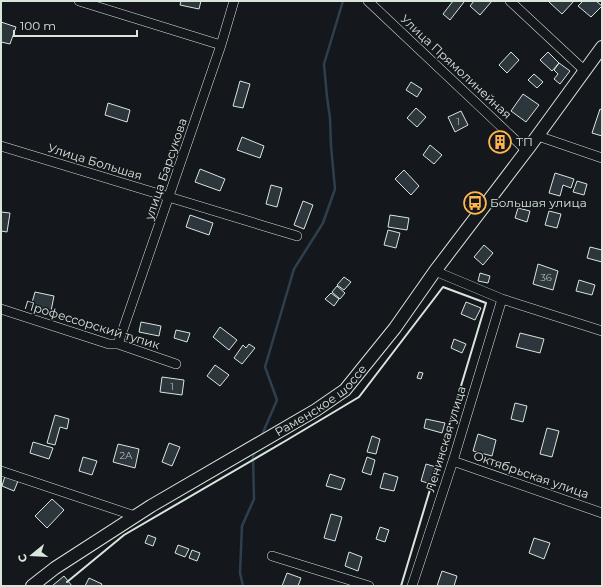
<svg xmlns="http://www.w3.org/2000/svg" width="603" height="587" font-family="Montserrat,sans-serif">
<rect width="100%" height="100%" fill="#14181c"/>
<g fill="none" stroke-linecap="round" stroke-linejoin="round">
<path stroke="#2f3f4d" stroke-width="2.5" d="M261,437L277,400L265,367L294,269L323,223L335,189L331,146L330,118L327,97L324,64L343,1
M243,586L240,573L242,526L254,499L253,457L255,451"/>
</g>
<path fill="#2c363c" stroke="#d8e6dc" d="M181,1H201L199,9L180,5Z
M453,1H463L464,2L450,20L443,14Z
M474,1H492L480,15L470,6Z
M549,1H574L562,14L549,2Z
M583,1H596L602,6L591,17L578,6Z
M1,22L16,27L10,44L1,42Z
M511,52L519,60L507,73L499,65Z
M548,52L559,63L552,71L540,60Z
M559,63L570,71L560,84L554,79L558,74L554,70Z
M534,74L543,82L537,88L528,80Z
M240,81L250,84L243,108L233,106Z
M411,82L422,89L417,97L406,90Z
M523,94L539,105L526,122L511,111Z
M108,103L130,110L127,122L105,115Z
M416,108L426,117L417,127L407,118Z
M600,109L602,110V136L592,133Z
M461,111L468,125L455,132L448,117Z
M500,136L506,142L500,148L494,142Z
M242,137L264,146L260,158L237,150Z
M430,145L442,155L434,164L423,155Z
M200,169L225,179L220,191L195,182Z
M404,170L419,186L411,195L395,179Z
M555,173L574,179L571,188L563,185L560,196L549,193Z
M577,181L587,184L584,195L573,192Z
M271,185L282,188L277,207L266,204Z
M303,201L313,205L304,229L294,225Z
M518,208L530,211L527,222L515,218Z
M549,211L561,214L557,228L545,225Z
M1,212L10,213L7,232L1,231Z
M190,215L213,223L209,235L186,227Z
M390,215L409,218L407,230L388,227Z
M388,230L400,233L396,248L384,245Z
M484,245L493,253L483,265L474,257Z
M590,247L602,250V262L587,258Z
M538,264L558,271L553,290L533,284Z
M480,273L490,276L488,283L478,281Z
M344,277L351,282L344,290L337,285Z
M579,280L595,285L592,295L576,291Z
M337,286L345,293L340,299L332,292Z
M35,292L54,296L51,311L31,306Z
M331,293L339,299L334,306L325,299Z
M466,302L481,308L475,320L461,314Z
M141,322L161,326L159,336L139,332Z
M220,327L237,340L229,350L213,337Z
M176,330L190,333L187,342L174,338Z
M520,333L544,339L540,353L516,347Z
M454,339L466,344L462,353L451,348Z
M249,344L255,348L242,364L234,358L243,345L246,348Z
M215,365L229,375L220,386L207,376Z
M419,372L423,373L421,379L417,378Z
M162,377L184,380L182,395L160,392Z
M515,403L527,406L523,422L511,419Z
M55,415L69,419L67,429L60,427L55,445L47,443Z
M426,419L445,423L442,433L424,428Z
M547,428L559,431L552,457L540,454Z
M478,434L496,440L492,456L473,451Z
M372,436L380,439L376,454L367,452Z
M33,442L53,448L49,459L30,453Z
M169,443L180,447L172,466L162,462Z
M118,444L139,449L135,468L113,462Z
M83,457L97,461L92,475L79,471Z
M367,457L375,460L371,475L362,472Z
M426,464L436,467L431,484L421,481Z
M384,473L398,477L394,491L380,488Z
M330,474L345,479L341,490L326,486Z
M5,476L18,481L14,491L2,486Z
M52,499L64,510L47,528L35,516Z
M331,514L342,517L335,541L324,538Z
M380,527L389,530L385,542L376,539Z
M148,535L156,538L153,546L145,543Z
M534,538L550,543L544,559L529,553Z
M178,545L189,549L185,557L175,553Z
M192,550L200,553L197,561L189,558Z
M349,552L362,557L358,571L345,566Z
M442,571L457,576L454,586H437Z
M287,573L301,578L298,586H282Z
M64,576L72,586H52Z
M89,578L102,584L101,586H85Z"/>
<g fill="none" stroke-linecap="round" stroke-linejoin="round">
<g stroke="#d8e6dc" stroke-width="10">
<path id="minor" d="M79,1L221,45
M368,1L527,151
M510,1L585,71
M538,136L602,158
M1,146L297,236
M435,271L502,299L602,331
M1,309L109,344H118L176,364
M118,344L221,45L234,1
M453,461L602,513
M1,471L135,516
M272,556L369,586
M412,586L453,461L502,299"/>
</g>
<g stroke="#d8e6dc" stroke-width="14">
<g id="major">
<path id="s1" d="M32,586L55,568L151,506L316,410L345,390L395,328L435,271L530,146L602,47"/>
</g>
</g>
<use href="#minor" stroke="#14181c" stroke-width="9"/>
<use href="#major" stroke="#14181c" stroke-width="12"/>
<path stroke="#d8e6dc" stroke-width="2" d="M67,582L124,535L287,440L359,397L443,287L486,303L436,469
M401,586L432,483"/>
</g>
<defs>
<g id="building-ring" transform="scale(1.15)"><circle r="9.5" fill="#14181c" stroke="#ffb74d" stroke-width="1.5"/><path d="M-4-6H4V6H1V3H-1V6H-4ZM-2.5-4.3h1.7v1.8h-1.7ZM.8-4.3h1.7v1.8H.8ZM-2.5-1h1.7V.8h-1.7ZM.8-1h1.7V.8H.8Z" fill="#ffb74d"/></g>
<g id="bus-ring" transform="scale(1.15)"><circle r="9.5" fill="#14181c" stroke="#ffb74d" stroke-width="1.5"/><path d="M-5-6H5V4H4V6H2V4H-2V6H-4V4H-5ZM-3.5-4V0h7V-4ZM-3.5 1.2v1.5H-2V1.2ZM2 1.2v1.5H3.5V1.2Z" fill="#ffb74d"/></g>
</defs>
<g fill-rule="evenodd">
<use href="#building-ring" x="500" y="142"/>
<use href="#bus-ring" x="475" y="203"/>
</g>
<g text-anchor="middle" stroke-width="3" stroke-linejoin="round" paint-order="stroke">
<g font-size="10" fill="#adbab4">
<text x="458" y="125">1</text>
<text x="546" y="281">36</text>
<text x="172" y="390">1</text>
<text x="126" y="459">2А</text>
</g>
<g font-size="12" fill="#d8e6dc" stroke="#14181c">
<text transform="translate(456 67) rotate(43)" y="4">Улица Прямолинейная</text>
<text transform="translate(95 162) rotate(17)" y="4">Улица Большая</text>
<text transform="translate(166 169) rotate(-71)" y="4">улица Барсукова</text>
<text transform="translate(92 325) rotate(17)" y="4">Профессорский тупик</text>
<text dy="4" stroke="none"><textPath href="#s1" startOffset="344">Раменское шоссе</textPath></text>
<text transform="translate(446 439) rotate(-73)" y="4">Ленинская улица</text>
<text transform="translate(531 475) rotate(19)" y="4">Октябрьская улица</text>
</g>
<g font-size="12" fill="#d8e6dc" stroke="#14181c" text-anchor="start">
<text x="516" y="146">ТП</text>
<text x="490" y="207">Большая улица</text>
</g>
</g>
<rect width="603" height="587" fill="none" stroke="#d8e6dc" stroke-width="4"/>
<g transform="translate(32 555) rotate(252)" stroke="#14181c" stroke-width="3" paint-order="stroke">
<path d="M0-3L7 15L0 10L-7 15Z" fill="#d8e6dc"/>
<text y="-6" font-size="11" font-weight="bold" text-anchor="middle" fill="#d8e6dc">С</text>
</g>
<path d="M14 30v6h123v-6" fill="none" stroke="#d8e6dc" stroke-width="2"/>
<text x="20" y="30" font-size="12" fill="#d8e6dc" stroke="#14181c" stroke-width="3" paint-order="stroke">100 m</text>
</svg>
